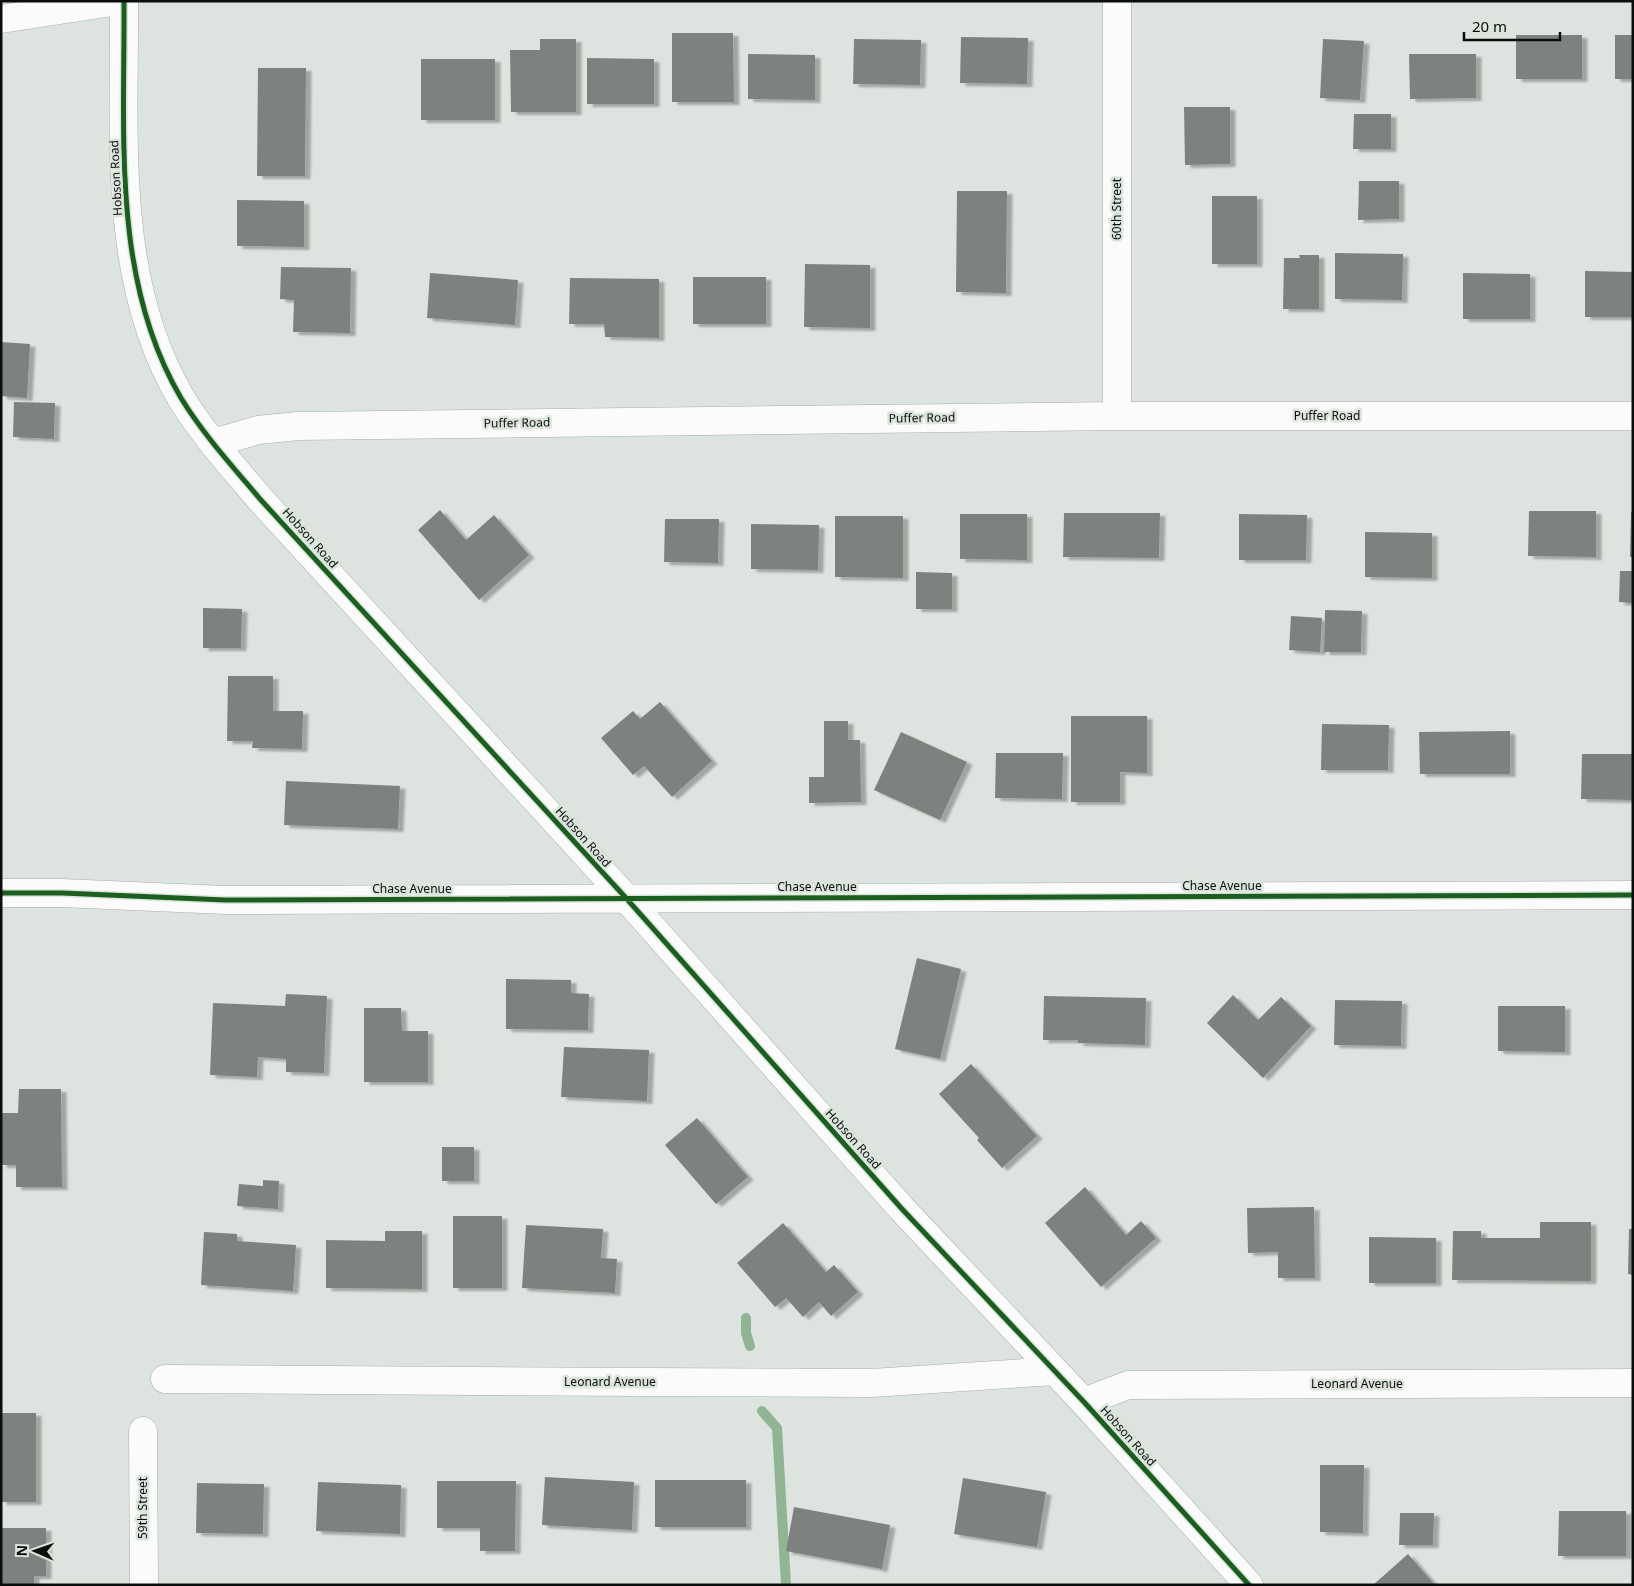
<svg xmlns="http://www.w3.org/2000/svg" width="1634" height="1586" font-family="'Noto Sans',sans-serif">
<defs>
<filter id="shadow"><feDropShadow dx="5.5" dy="3" stdDeviation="1" flood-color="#0004"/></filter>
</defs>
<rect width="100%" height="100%" fill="#dde3de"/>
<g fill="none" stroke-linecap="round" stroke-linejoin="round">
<path stroke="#91b594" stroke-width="10" d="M746,1318V1333L750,1346
M762,1411L777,1428L786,1585"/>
</g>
<path fill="#7e827e" filter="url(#shadow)" d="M672,33H733L734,102H672Z
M1516,35H1582V79H1516Z
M1615,35H1633V79H1615Z
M961,37L1028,38L1027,84L960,83Z
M540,39H576V112H511L510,50H540Z
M854,39L921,40L920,85L853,84Z
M1323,39L1364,41L1360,100L1320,98Z
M748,54L815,55V100L748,99Z
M1409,54H1476V98L1410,99Z
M587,58L654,59V104H587Z
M421,59H495V120H421Z
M258,68H306L305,176H257Z
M1184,107H1230V164L1185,165Z
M1354,114H1391V149H1353Z
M1359,181H1399V219L1358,220Z
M957,191H1007L1006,293L956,292Z
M1212,196H1257V264H1212Z
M237,200L304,201V247L237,246Z
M1335,253L1403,254L1402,300L1335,299Z
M1299,255H1319V309H1283L1284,258H1300Z
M805,264L870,265V328L804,327Z
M281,267L351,268L350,333L293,332L294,300L280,299Z
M1585,271L1633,272V317H1585Z
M430,273L518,280L515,325L427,318Z
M1463,273L1530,274V319H1463Z
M693,277H766V324H693Z
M570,278L659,279V338L605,337L604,324H569Z
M1,342L30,344L27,398L1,396Z
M14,402L55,403L54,439L13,437Z
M440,510L466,540L494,515L529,555L479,600L418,530Z
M1529,511H1596V557L1528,556Z
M1631,512H1633V557H1630Z
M1064,513H1160L1159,558L1063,557Z
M960,514H1027V560L960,559Z
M1239,514L1307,515L1306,560H1239Z
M835,516H903V578L835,577Z
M665,519H719L718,563L664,562Z
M751,524L819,525L818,570L751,569Z
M1365,532L1432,533V578L1365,577Z
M1620,571H1633V603L1619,602Z
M916,572L952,573V609H916Z
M203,608L242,609L241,648H203Z
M1325,610L1362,611L1361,652H1324Z
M1291,616L1322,618L1320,652L1289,650Z
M228,676H273V711H303L302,749L252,748L253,741H227Z
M660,702L712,761L672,797L644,766L633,775L601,738L633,711L640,719Z
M1071,716H1147V773L1120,772V802H1071Z
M824,721H848V740H860L861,802L809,803V777H824Z
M1322,724L1389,725L1388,770H1321Z
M1510,731V774H1420L1419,732Z
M901,732L967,762L940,820L874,790Z
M996,753H1063L1062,799L995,798Z
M1582,754H1633V800L1581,799Z
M286,781L400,786L398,829L284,825Z
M917,958L961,969L940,1059L895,1049Z
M506,979L571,980V993L589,994L588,1030L506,1029Z
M286,994L327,996L324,1073L286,1072V1059L258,1057L257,1077L210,1075L213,1003L285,1006Z
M1233,995L1258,1020L1281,997L1311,1026L1263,1078L1207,1023Z
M1044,996L1146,998L1145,1045L1078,1043V1040H1043Z
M1335,1000L1402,1001L1401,1046L1334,1045Z
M1498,1006H1565V1052L1498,1051Z
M364,1008H401L402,1031H428V1082H364Z
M564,1047L649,1050L647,1101L561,1097Z
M971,1064L1037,1136L1002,1168L977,1140L979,1138L939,1094Z
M19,1089H61L62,1187H16V1165H1V1113H18Z
M697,1118L748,1177L716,1204L665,1145Z
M442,1147H474V1181H442Z
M263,1180L279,1181L278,1209L237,1206L239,1184L263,1186Z
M1085,1187L1126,1235L1141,1221L1156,1238L1101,1287L1045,1223Z
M1314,1207L1315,1278H1278V1252L1248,1253L1247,1208Z
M453,1216H502V1288H453Z
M1540,1222H1591V1281L1452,1280L1453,1231H1481V1238H1540Z
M783,1223L826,1272L834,1265L858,1292L831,1316L819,1302L803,1317L786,1298L775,1307L737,1263Z
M526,1225L603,1229L601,1258L617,1259L615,1293L522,1288Z
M1629,1229H1633V1275L1628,1274Z
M385,1231H422V1289L326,1288V1240L385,1241Z
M204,1232L237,1234V1241L296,1245L293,1291L201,1285Z
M1369,1237L1436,1238V1283H1369Z
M1,1413H36V1502H1Z
M1320,1465H1364L1363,1533L1320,1532Z
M545,1477L634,1482L632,1530L542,1525Z
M963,1478L1046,1492L1037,1547L954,1534Z
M655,1480H746V1527H655Z
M437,1481H516L515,1551H480V1528H437Z
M318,1482L401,1485L400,1534L316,1531Z
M197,1483L264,1484L263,1534L196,1533Z
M794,1507L890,1525L882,1569L786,1551Z
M1559,1511H1626V1556H1558Z
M1400,1513H1434L1433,1545H1399Z
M1,1528H46V1576H34V1585H1Z
M1408,1554L1435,1585H1373Z"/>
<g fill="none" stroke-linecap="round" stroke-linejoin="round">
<g stroke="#a9ada9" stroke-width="29">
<path id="street" d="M124,1C125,134 111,279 181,398C203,434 233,467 260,499L626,898L902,1209L1084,1402L1249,1585
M1117,416V1
M214,443L258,430L298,426L1117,416H1633
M1,893H62L225,900L1633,895
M165,1379L642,1382L872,1383L1055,1371
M1084,1402L1128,1385L1633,1383
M143,1431L144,1585"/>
</g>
<g stroke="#a9ada9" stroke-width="29">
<path id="secondary" d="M1,19L119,1"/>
</g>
<use href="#street" stroke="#fafbfa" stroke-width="28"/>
<use href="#secondary" stroke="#fafbfa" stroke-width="28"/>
<g stroke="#dbe5dc" stroke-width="8">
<path id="cycleway" d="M124,1C125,134 111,279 181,398C203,434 233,467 260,499L626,898L902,1209L1084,1402L1249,1585
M1,893H62L225,900L1633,895"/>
</g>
<use href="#cycleway" stroke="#1b5e20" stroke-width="5"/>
</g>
<g text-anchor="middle" stroke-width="5" stroke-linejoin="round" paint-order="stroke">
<g font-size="12" fill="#0a0e0b" stroke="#dbe5dc">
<text transform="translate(116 178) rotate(-93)" y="4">Hobson Road</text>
<text transform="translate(1117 209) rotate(-90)" y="4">60th Street</text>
<text x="1327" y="420">Puffer Road</text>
<text transform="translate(922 418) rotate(-1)" y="4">Puffer Road</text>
<text transform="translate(517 423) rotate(-1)" y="4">Puffer Road</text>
<text transform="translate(310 538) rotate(48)" y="4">Hobson Road</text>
<text transform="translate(583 837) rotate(48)" y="4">Hobson Road</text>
<text x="1222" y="890">Chase Avenue</text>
<text x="817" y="891">Chase Avenue</text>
<text x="412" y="893">Chase Avenue</text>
<text transform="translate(853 1139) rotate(48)" y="4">Hobson Road</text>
<text x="610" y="1386">Leonard Avenue</text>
<text x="1357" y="1388">Leonard Avenue</text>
<text transform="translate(1128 1436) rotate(48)" y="4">Hobson Road</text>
<text transform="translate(143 1508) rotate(-90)" y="4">59th Street</text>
</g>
</g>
<rect width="1634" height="1586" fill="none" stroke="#0a0e0b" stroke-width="5"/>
<g transform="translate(35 1551) rotate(272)" stroke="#dbe5dc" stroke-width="4" paint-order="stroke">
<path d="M0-4L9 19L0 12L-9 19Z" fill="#0a0e0b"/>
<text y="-8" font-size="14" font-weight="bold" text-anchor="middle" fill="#0a0e0b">N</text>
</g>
<path d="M1464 32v8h96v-8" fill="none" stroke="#0a0e0b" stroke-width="2.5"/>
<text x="1472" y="32" font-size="15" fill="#0a0e0b" stroke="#dbe5dc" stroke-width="4" paint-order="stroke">20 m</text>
</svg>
